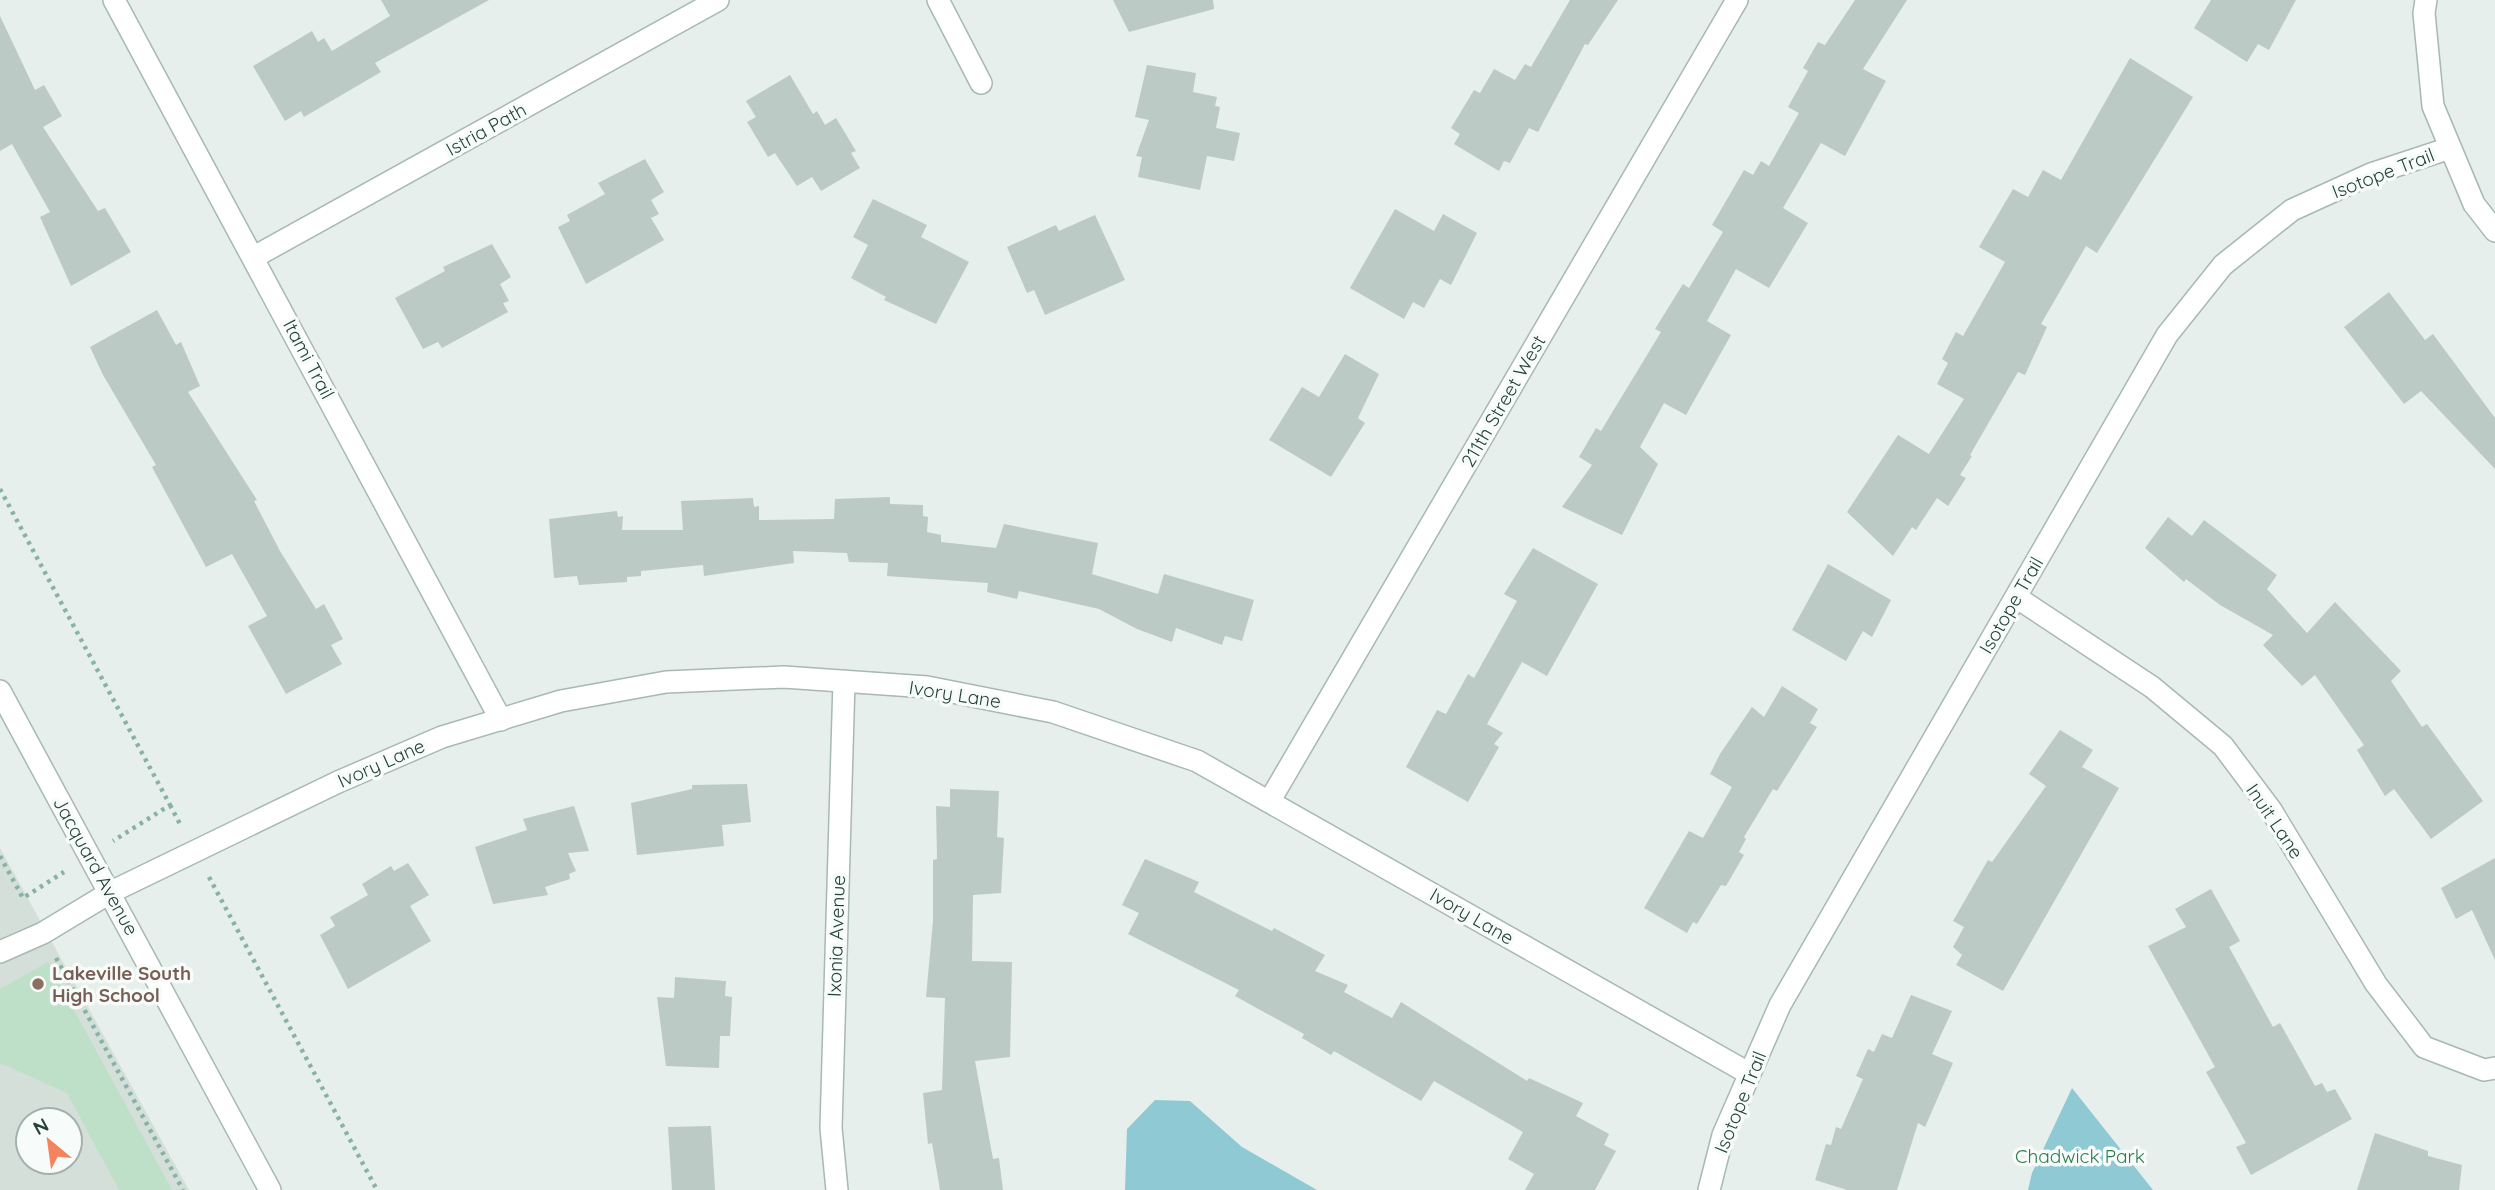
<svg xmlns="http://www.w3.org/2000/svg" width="2495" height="1190" font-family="Quicksand,sans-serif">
<rect width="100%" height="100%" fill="#e6efeb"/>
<path fill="#d4dfda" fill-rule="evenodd" d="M0,848L189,1190H0ZM28,1120H70V1162H28Z"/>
<path fill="#bfe0c8" d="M48,962L172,1190H119L67,1093L0,1063V989Z"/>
<path fill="#8ec9d4" d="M2072,1088L2153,1190H2028L2032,1173Z
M1155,1100L1190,1101L1242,1147L1317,1190H1125L1127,1129Z"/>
<path fill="#bbcac4" d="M381,0H489L375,63L381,72L304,117L301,111L285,121L253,66L312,31L318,42L324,38L332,51L390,16Z
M1113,0H1213L1214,9L1129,32Z
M1570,0H1618L1588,45L1585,44L1538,132L1529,128L1510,163L1504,161L1499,171L1454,144L1460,134L1451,128L1474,90L1480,93L1494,69L1515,80L1525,64L1531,67Z
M1855,0H1907L1863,69L1886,81L1845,156L1821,143L1783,208L1808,223L1769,288L1736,269L1707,321L1731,335L1686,415L1664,403L1640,447L1658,464L1622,535L1562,507L1592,465L1579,457L1596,428L1601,431L1610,416L1661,332L1655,329L1683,284L1689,288L1723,232L1712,225L1744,170L1753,175L1761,161L1769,166L1799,113L1788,107L1808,71L1803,68L1818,42L1825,45Z
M2211,0H2296L2269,50L2258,44L2247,62L2194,28Z
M0,16L35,90L44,85L62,116L43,127L98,211L105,208L131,252L71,286L40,217L50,212L12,144L0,151Z
M2130,58L2193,97L2097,253L2086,246L2041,324L2047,327L2025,375L2018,372L1970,455L1972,456L1960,475L1966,478L1948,506L1937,498L1916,530L1912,527L1893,556L1847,512L1898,435L1929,454L1964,399L1937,384L1948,363L1942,359L1956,332L1963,336L2005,262L1979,247L2013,189L2028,197L2043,170L2061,180Z
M1147,65L1196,73L1193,92L1217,97L1215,106L1220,107L1216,128L1240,133L1234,161L1207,156L1200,190L1138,177L1142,157L1136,156L1149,120L1135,117Z
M790,75L813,114L817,111L825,125L836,118L856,151L851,153L860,168L821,191L812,177L797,186L775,153L768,157L747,122L756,117L746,101Z
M645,159L664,192L651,200L659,214L651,218L664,240L586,284L558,227L570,221L567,215L605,194L598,183Z
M873,199L927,225L921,237L969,262L936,324L884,300L886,297L851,278L868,245L853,237Z
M1395,209L1434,231L1443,214L1477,233L1451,285L1440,279L1424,308L1413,302L1404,319L1350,288Z
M1095,215L1125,280L1045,315L1034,290L1027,293L1007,247L1056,225L1059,231Z
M492,244L511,277L500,284L509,301L503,303L508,312L442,348L438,342L423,349L395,298L445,271L443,267Z
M2389,292L2425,340L2433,334L2495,418V469L2421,391L2404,404L2344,327Z
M157,310L176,345L181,342L200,386L188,392L257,500L254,501L280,551L316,609L324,604L343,639L331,645L342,664L286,694L248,626L267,616L232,554L206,567L152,467L156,465L103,375L90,347Z
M1345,354L1379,374L1358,418L1365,423L1331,477L1269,440L1302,387L1319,397Z
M890,497V504L923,505V516L928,517L927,532L941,535V542L996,548L1004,524L1098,543L1092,574L1158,594L1164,574L1254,600L1242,641L1225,636L1222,645L1176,628L1172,642L1137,629L1099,609L1019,591L1017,599L987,592L988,583L887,576L888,563L849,562L847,553L793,551L794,563L704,576L703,565L641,571V576L627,577V582L579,585L577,576L554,578L549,519L617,511L618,517L623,516L622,530H683L681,501L753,498L754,507L759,506V520L834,519L835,499Z
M2168,517L2192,536L2204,520L2277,575L2267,589L2307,633L2335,602L2401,671L2391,681L2422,727L2427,724L2483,801L2431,839L2394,789L2385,796L2357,750L2364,745L2315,675L2302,686L2263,645L2273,635L2220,605L2186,579L2184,582L2145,548Z
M1533,548L1598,584L1547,676L1522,662L1487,724L1503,733L1494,744L1499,747L1468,802L1406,767L1437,710L1446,714L1468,674L1474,678L1517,601L1504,594Z
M1828,564L1891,600L1872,637L1863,631L1846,661L1792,630Z
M1782,686L1818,709L1810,723L1817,727L1777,791L1773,789L1744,837L1746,839L1739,852L1744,855L1726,886L1721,885L1697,924L1693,922L1687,933L1644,908L1689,831L1703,838L1732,787L1710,774L1720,754L1752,707L1764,717Z
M2060,730L2093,750L2082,767L2119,788L2003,991L1956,965L1962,955L1953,947L1964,927L1953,921L1988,860L1992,862L2046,786L2029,774Z
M747,784L751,822L722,825L724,846L637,855L631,803L692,789V785Z
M950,789L999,791L997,837L1004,838L1001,893L973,895L972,961L1012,962L1010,1057L975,1061L993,1159L999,1158L1003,1190H940L932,1143L928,1144L923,1093L942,1090L945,998L926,997L933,921V860L937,859L936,806L950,807Z
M574,806L589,851L568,853L576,871L569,874L570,879L545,887L548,895L493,904L475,847L527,830L523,819Z
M2495,858V960L2472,910L2456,919L2441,888Z
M1145,859L1199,882L1194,892L1272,931L1274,928L1325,955L1315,971L1348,985L1344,992L1392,1018L1401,1002L1527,1081L1529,1078L1583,1103L1576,1116L1609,1134L1604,1145L1616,1151L1595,1190H1525L1534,1174L1508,1159L1523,1132L1434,1081L1421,1101L1334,1051L1331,1055L1302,1038L1304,1034L1235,996L1239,990L1128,934L1139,913L1122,905Z
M408,863L429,895L410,906L431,941L348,989L320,935L335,926L330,917L368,895L362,884L391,866L394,871Z
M2211,889L2240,941L2229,947L2273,1027L2280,1023L2315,1086L2322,1083L2327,1092L2335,1089L2352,1119L2251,1175L2236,1147L2246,1143L2206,1072L2215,1067L2148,946L2186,927L2175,909Z
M675,977L726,981L725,996L732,997L730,1036H720L719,1068L666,1066L657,997L674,998Z
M1911,995L1952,1011L1932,1054L1953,1063L1925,1127L1918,1123L1897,1190H1847L1815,1180L1826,1144L1831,1145L1836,1127L1841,1129L1863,1079L1856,1076L1868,1049L1874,1052L1882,1034L1892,1038Z
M711,1126L715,1190H672L668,1127Z
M2375,1133L2428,1151V1156L2462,1165L2459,1190H2357Z"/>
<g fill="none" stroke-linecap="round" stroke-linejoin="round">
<g stroke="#a8b8b2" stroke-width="24">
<path id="minor" d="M114,0L501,720
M938,0L981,83
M2426,0L2424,13L2433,106L2474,204L2495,231
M254,257L718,0
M2016,597L2152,687L2223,746L2271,810L2376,984L2424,1047L2484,1070L2495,1068
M0,691L270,1190
M1269,802L1737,0
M0,952L43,933L111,892L338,782L442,737L561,701L666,682L784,677L927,687L1053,712L1197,761L1750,1074
M837,1190L831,1128L844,681
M1709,1190L1723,1135L1780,1005L2167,335L2223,265L2292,210L2371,174L2450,148"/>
</g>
<path stroke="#86b3a5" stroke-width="4.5" stroke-dasharray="3.5 5" stroke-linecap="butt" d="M0,489L170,805L113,841
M170,805L181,826
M0,856L23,898L64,872
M209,877L377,1190
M56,958L183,1190"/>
<use href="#minor" stroke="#fff" stroke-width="21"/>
</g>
<circle fill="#8d6e63" stroke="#f7fbf9" stroke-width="2.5" cx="38" cy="984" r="7"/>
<g text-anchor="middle" stroke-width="7" stroke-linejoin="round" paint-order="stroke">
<g font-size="19" fill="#24423a" stroke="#f7fbf9">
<text transform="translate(486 129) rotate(-29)" y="7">Istria Path</text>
<text transform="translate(2383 173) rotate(-21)" y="7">Isotope Trail</text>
<text transform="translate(309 359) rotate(62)" y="7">Itami Trail</text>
<text transform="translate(1503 401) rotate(-60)" y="7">211th Street West</text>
<text transform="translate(2011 605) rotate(-60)" y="7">Isotope Trail</text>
<text transform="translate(955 694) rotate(9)" y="7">Ivory Lane</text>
<text transform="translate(381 763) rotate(-24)" y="7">Ivory Lane</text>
<text transform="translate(2275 821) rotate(56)" y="7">Inuit Lane</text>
<text transform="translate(96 866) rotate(61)" y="7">Jacquard Avenue</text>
<text transform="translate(1472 916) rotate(30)" y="7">Ivory Lane</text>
<text transform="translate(836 936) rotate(-88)" y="7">Ixonia Avenue</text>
<text transform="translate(1740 1102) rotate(-68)" y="7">Isotope Trail</text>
</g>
<g font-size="19" font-weight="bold" fill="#785e54" stroke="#f7fbf9" text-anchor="start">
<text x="52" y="980">Lakeville South<tspan x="52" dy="22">High School</tspan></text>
</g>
<g font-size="19" fill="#2d7a4b" stroke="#f7fbf9">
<text x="2080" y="1163">Chadwick Park</text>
</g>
</g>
<g transform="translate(49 1141) rotate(331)"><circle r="33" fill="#f7fbf9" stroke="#a3b1ad" stroke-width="2"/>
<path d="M0-5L12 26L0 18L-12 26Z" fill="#f4845f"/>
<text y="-10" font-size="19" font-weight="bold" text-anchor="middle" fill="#24423a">N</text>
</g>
</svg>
